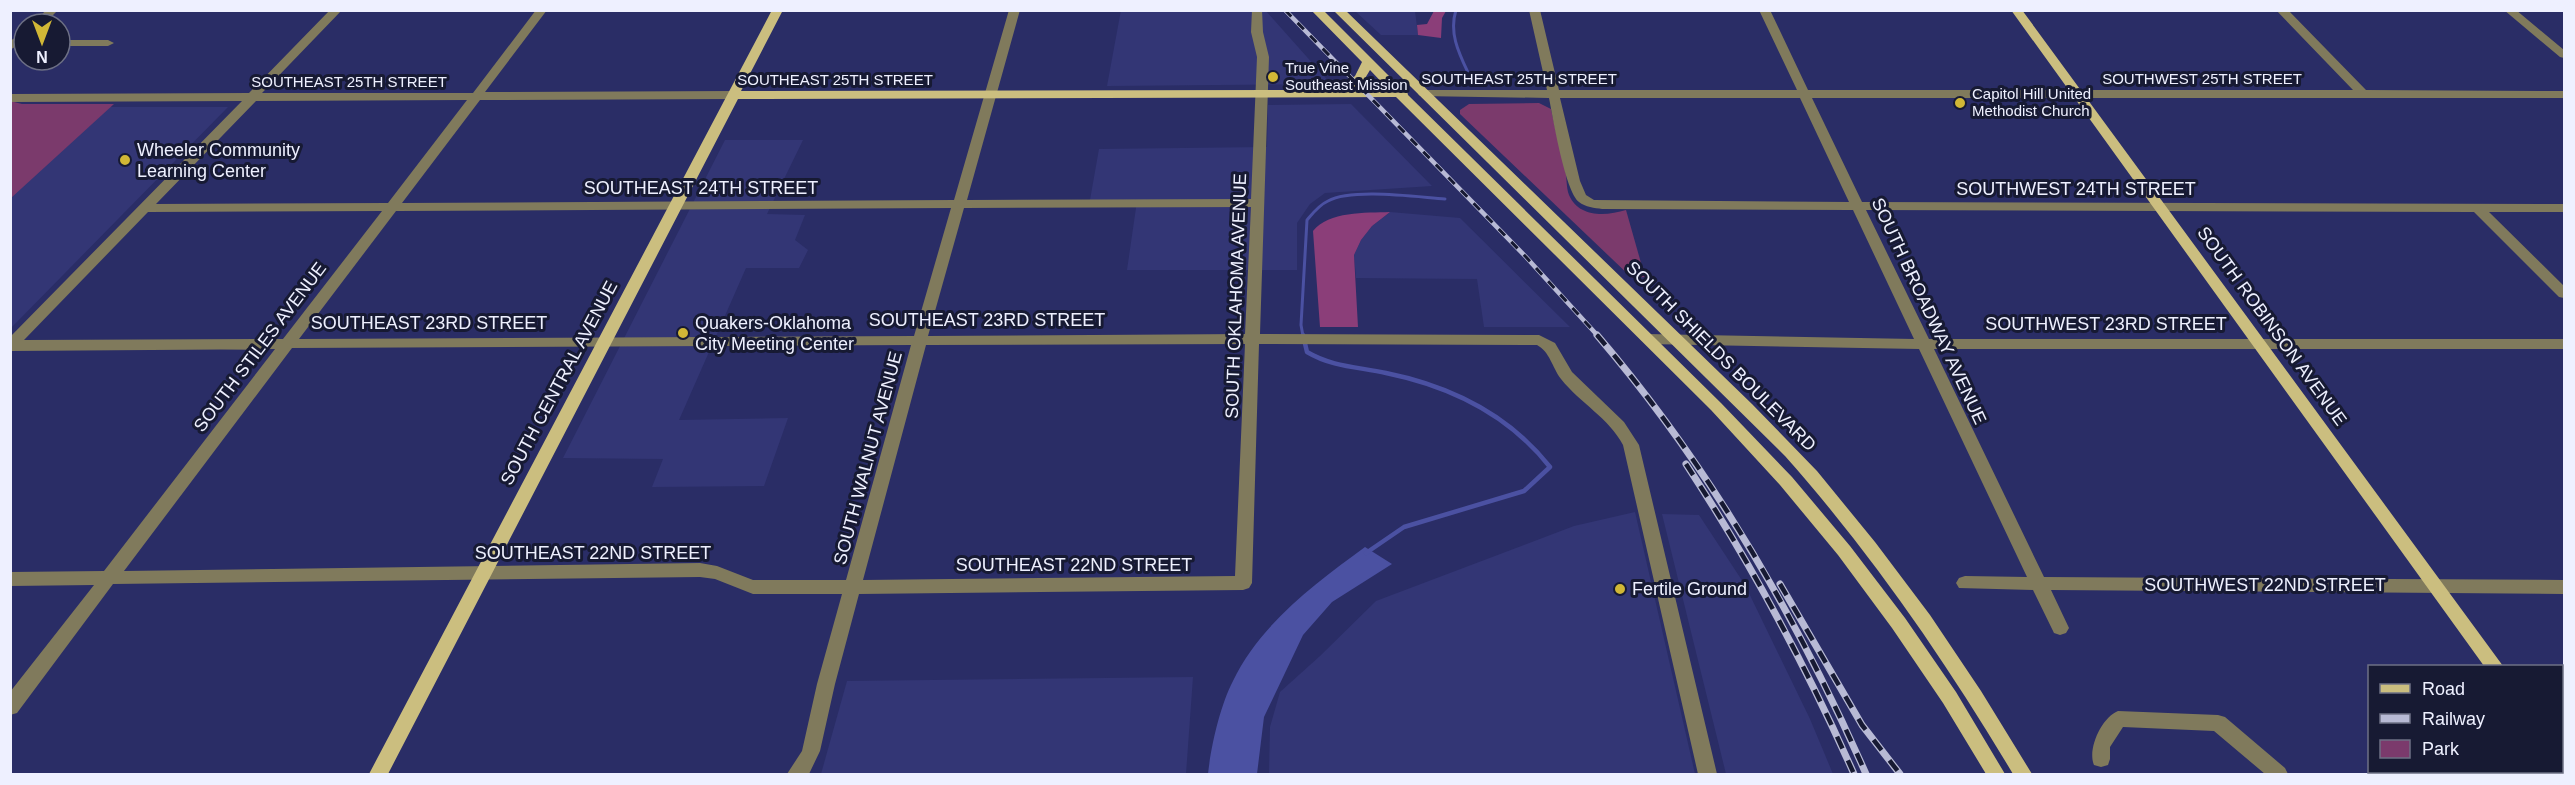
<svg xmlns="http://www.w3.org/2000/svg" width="2575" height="785" font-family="Arial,sans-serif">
<rect width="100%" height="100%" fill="#2a2d66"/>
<path fill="#333675" d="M1121,10L1266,11L1331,84L1107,86Z
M1355,11H1415L1418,35H1381Z
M1351,104L1432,186L1325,193L1310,204L1297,223V270H1127L1137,201L1090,200L1099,149L1267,147L1268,105Z
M110,107H228L10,329V198Z
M725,140H803L767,214L805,215L795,240L808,250L799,268H746L679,420L788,418L764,486L652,487L663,459L563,458Z
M1390,212L1460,218L1570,327H1484L1477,279L1356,278L1354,255L1361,240L1372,226Z
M1635,512L1695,774H1269L1270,727L1280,692L1320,656L1376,601L1574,526Z
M1662,514L1699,515L1745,585L1810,719L1833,774H1726Z
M1193,677L1186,774H821L847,681Z"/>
<path fill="#7b3a6c" d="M10,101L22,104H114L11,198Z
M1539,103L1551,109C1555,129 1560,148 1565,168C1567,177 1566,187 1569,195C1579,218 1606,216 1626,210L1645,277L1632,278L1460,114V110L1469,104Z"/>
<path fill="#8b3e79" d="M1434,11H1446L1442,18L1441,38L1418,35L1417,25L1427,24Z
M1390,212L1372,226L1361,240L1354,255L1358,327H1320L1313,231C1329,211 1365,213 1390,212Z"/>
<path fill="#4b51a2" d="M1365,547L1392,564L1332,602L1303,635L1264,717L1257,774H1208C1211,746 1220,706 1233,681C1260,624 1316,583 1365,547Z"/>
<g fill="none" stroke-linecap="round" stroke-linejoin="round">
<path stroke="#4b51a2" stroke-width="3" d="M1456,10C1448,35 1461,57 1471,79
M1303,336L1301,325L1307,220C1313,213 1319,205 1328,201C1352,188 1416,197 1445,199"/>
<path stroke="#4b51a2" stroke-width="4.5" d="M1303,335L1307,352C1332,367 1359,367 1386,373C1450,386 1509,415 1550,467L1524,491L1404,527L1366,553"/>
<path fill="#807a5c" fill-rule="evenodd" d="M46,10H58L44,24H33Z
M330,10H342L262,93H473L536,10H547L485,92L733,91L739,95L733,99L480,100L402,203L954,200L1009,10H1020L967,200L1251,199L1257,57L1251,32L1252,10H1262L1263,32L1269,57L1260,334L1539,335L1555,343L1572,372L1624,422L1639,445L1717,774H1698L1623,445C1609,418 1580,403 1561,379C1552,367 1550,352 1537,345L1259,344L1252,583L1249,588L1243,590L859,594L835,684L820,751L809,774H787L802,751L817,684L842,594H753L715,579L700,577L113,584L17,713L10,715V692L94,585L10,586V572L104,571L275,349L10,351V337L242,101L10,102V94L249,93ZM467,100L388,203L156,204L256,101ZM1251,207L1245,334L928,336L964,208ZM951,208L914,336L299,339L396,211ZM382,211L283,339L24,340L148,212ZM1245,344L1235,576L863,580L926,345ZM911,345L846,580H753L717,566L700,563L124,571L292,348Z
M1529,10H1540L1559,90H1797L1759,10H1770L1808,90H2353L2276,10H2288L2366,90L2564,91V98H1812L1862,202L2564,204V212H2489L2564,286V298L2559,297L2474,212L1866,210L1929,339H2564V349H1934L2044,577L2564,580V594L2051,590L2069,628L2066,633L2060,635L2054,633L2033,590L1959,588L1956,583L1959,578L1965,576L2027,577L1919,349L1647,344L1640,339L1647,334L1914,339L1853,210L1602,209C1595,208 1585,207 1579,202C1565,191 1553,118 1549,98L1420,96L1418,94L1424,90H1547ZM1560,98H1800L1849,202L1594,200L1586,195L1580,181Z
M2504,10H2516L2564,50V58L2560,57Z
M24,32V41L10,50V41Z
M60,40H108L114,43L108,46H60Z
M2118,711L2218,715L2225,717L2285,768L2288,774H2265L2214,731L2123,727L2110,747V759L2108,765L2101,767L2094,765C2087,749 2102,717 2118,711Z"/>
<path fill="#cbbe7f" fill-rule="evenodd" d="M772,10H783L741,91L1337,90L1355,76L1362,62L1311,10H1323L1402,89L1407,91L1408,95L1721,403L1792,477L1850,546L1905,618L1956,692L2005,774H1986L1943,703L1892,628L1838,555L1780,485L1711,410L1396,97L738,99L388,774H369ZM1370,70L1389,90H1352L1364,80Z
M1333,10H1345L1752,404L1817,471L1875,542L1930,615L1981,691L2032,774H2013C1946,662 1872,554 1785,456Z
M2011,10H2022L2503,666H2484Z
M2562,751L2564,752V771L2562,770Z"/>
<g stroke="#b8bad5" stroke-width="4.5">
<path id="rail-far1" d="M1285,10L1526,257L1598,336"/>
</g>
<g stroke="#b8bad5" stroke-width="7">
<path id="rail" d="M1597,335C1710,467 1796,615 1866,774
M1686,464C1751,563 1806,666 1854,774
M1780,584L1862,725L1900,774"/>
</g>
<use href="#rail-far1" stroke="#171a33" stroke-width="3" stroke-dasharray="9" stroke-linecap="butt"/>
<use href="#rail" stroke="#171a33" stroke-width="4.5" stroke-dasharray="13" stroke-linecap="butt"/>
</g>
<g fill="#d1b736" stroke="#171a33" stroke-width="2">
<circle cx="1273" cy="77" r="6"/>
<circle cx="1960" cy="103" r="6"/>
<circle cx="125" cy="160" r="6"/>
<circle cx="683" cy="333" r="6"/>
<circle cx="1620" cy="589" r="6"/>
</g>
<g text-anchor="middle" stroke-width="6" stroke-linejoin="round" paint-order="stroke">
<g font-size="15" fill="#eef0ff" stroke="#171a33" text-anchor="start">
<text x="1285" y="73">True Vine<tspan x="1285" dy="17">Southeast Mission</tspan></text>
<text x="1972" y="99">Capitol Hill United<tspan x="1972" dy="17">Methodist Church</tspan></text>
</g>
<g font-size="15" fill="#eef0ff" stroke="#171a33">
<text x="1519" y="84">SOUTHEAST 25TH STREET</text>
<text x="2202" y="84">SOUTHWEST 25TH STREET</text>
<text x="835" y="85">SOUTHEAST 25TH STREET</text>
<text x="349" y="87">SOUTHEAST 25TH STREET</text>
</g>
<g font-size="18" fill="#eef0ff" stroke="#171a33" text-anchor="start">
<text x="137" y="156">Wheeler Community<tspan x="137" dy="21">Learning Center</tspan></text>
<text x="695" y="329">Quakers-Oklahoma<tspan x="695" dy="21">City Meeting Center</tspan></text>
<text x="1632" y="595">Fertile Ground</text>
</g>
<g font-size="18" fill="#eef0ff" stroke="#171a33">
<text x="701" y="194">SOUTHEAST 24TH STREET</text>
<text x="2076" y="195">SOUTHWEST 24TH STREET</text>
<text transform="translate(1236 296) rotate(-88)" y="6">SOUTH OKLAHOMA AVENUE</text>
<text transform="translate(1929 311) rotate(65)" y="6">SOUTH BROADWAY AVENUE</text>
<text x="987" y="326">SOUTHEAST 23RD STREET</text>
<text x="429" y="329">SOUTHEAST 23RD STREET</text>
<text x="2106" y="330">SOUTHWEST 23RD STREET</text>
<text transform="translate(2272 326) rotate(54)" y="6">SOUTH ROBINSON AVENUE</text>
<text transform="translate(260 347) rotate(-53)" y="6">SOUTH STILES AVENUE</text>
<text transform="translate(1721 356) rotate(45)" y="6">SOUTH SHIELDS BOULEVARD</text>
<text transform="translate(559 383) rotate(-62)" y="6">SOUTH CENTRAL AVENUE</text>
<text transform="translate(868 458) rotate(-75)" y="6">SOUTH WALNUT AVENUE</text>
<text x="593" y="559">SOUTHEAST 22ND STREET</text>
<text x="1074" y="571">SOUTHEAST 22ND STREET</text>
<text x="2265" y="591">SOUTHWEST 22ND STREET</text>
</g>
</g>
<rect width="2575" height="785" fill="none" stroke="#eef0ff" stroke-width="24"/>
<rect x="2368" y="665" width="195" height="108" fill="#171a33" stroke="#6d7085" stroke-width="1.5"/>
<rect x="2380" y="684" width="30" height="9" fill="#cbbe7f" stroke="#6d7085" stroke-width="1.5"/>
<text x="2422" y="695" font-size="18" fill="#eef0ff">Road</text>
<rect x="2380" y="714" width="30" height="9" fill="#b8bad5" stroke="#6d7085" stroke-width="1.5"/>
<text x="2422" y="725" font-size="18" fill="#eef0ff">Railway</text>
<rect x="2380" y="740" width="30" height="18" fill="#7b3a6c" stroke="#6d7085" stroke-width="1.5"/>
<text x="2422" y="755" font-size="18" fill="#eef0ff">Park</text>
<g transform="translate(42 42) rotate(180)"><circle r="28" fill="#171a33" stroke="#6d7085" stroke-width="1.5"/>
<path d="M0-4.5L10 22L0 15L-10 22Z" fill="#d1b736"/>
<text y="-9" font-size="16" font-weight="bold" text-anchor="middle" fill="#eef0ff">N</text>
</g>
</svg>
